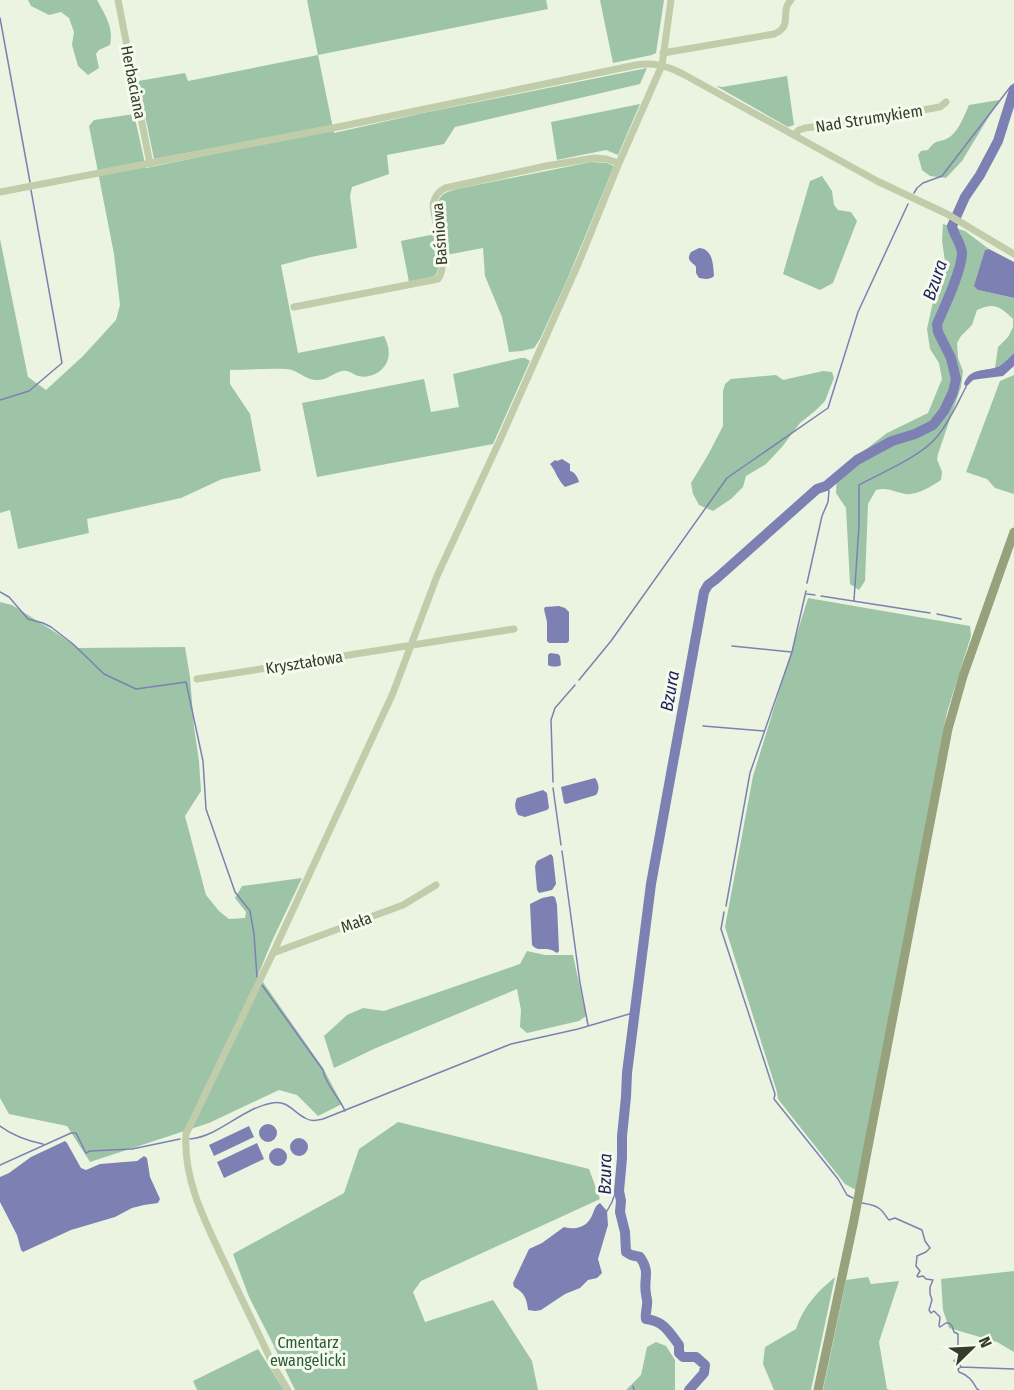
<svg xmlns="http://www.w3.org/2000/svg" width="1014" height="1390" font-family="'Fira Sans Condensed',sans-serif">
<rect width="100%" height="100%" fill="#ebf4e0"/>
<path fill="#9ec4a8" d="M28,0H97C105,15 114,27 110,45L99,50L96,54L99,68L88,75L78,66L72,45L74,32L69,18L61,12L49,15L31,6Z
M307,0H546L548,9L318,55L334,133L423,113L647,68L640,84L455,127L444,144L387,155L389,174L352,187L350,196L357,248L311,257L281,265L298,353L384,336C388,344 390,351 388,359C385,371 371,379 359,376C352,375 351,370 342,371C333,373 326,381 316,380C305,380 297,369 286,369C268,368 249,370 230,370V384L250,414L261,471L222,479L181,498L87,519L89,533L18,549L10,510L0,513V239L28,377L46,390L83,356L116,320L120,305L114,254L89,126L94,120L134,114L146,168L199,157L197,151L154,159L138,81L185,73L188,81L318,55Z
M600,0H664L656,53L652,55L613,63Z
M787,76L794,125L788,127L716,86L722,87Z
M999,100L962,161L946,178L930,176L922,170L918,155L921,151L928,150C938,137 938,144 948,138C958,133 965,114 969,105Z
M640,104L618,155L606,150L557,160L551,122Z
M591,162L607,163L614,166L567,280L540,339L534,348L522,351L509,352L502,317L485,276L483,248L446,255C444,242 432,207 440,198C444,192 450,191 457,189Z
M822,176L832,191L834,205L838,210L851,212L857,221L833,283L820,290L783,274L810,181Z
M943,224L965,231L989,249L985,250L978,290L1014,298V353L1004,363L995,368L998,347L1008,337L1013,327V319C1000,307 995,302 977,310L972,325L961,336L957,343L958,358L963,371L961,387L938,454L937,459L942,472L941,480C932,486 916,496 905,494C895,492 887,487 876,490L868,504L865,581L859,590L850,584L846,508L836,493L837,472L887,433L928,413L942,379L939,363L930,349L927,329L932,306L945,261L942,241Z
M435,234C438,248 443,263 435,276L409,282L401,241Z
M521,358H525L530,361L493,444L317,477L302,403L424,379L431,412L459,407L453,374Z
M823,371L832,372L834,378L825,401L815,411L800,423L782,447L766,464L746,476L743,487L731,499L713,511L699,505L693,494L691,483L708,455L723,426V391L725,384L731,379L776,375L783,380Z
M1014,375V494L995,488L987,479L966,472L1000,381Z
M808,598L970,626L971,636L947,712L856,1190L845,1184L778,1099L777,1092L725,927L753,776Z
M0,602L12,605L58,634L78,648L185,647L190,677L194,727L199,761L201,791L185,816L206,895L219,911L229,919L245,918L246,912L235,898L242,886L302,878L272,941L258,975L323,1068L342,1104L318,1116L297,1095L279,1090L209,1123L90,1162L67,1126L9,1114L0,1098Z
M527,951L545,955H573L586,1016L579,1021L527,1033L520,1027L521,1010L517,989L376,1048L334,1068L324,1036L347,1015L363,1008L384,1011L520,964Z
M398,1122L589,1169L600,1199L421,1281L413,1292L425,1322L493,1300L532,1361L538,1390H295L292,1384L272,1342L249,1297L233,1254L344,1193L359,1149Z
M1014,1271V1352L997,1342L949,1328L943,1310L941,1279Z
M835,1277L811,1390H774L763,1364L765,1347L796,1329C803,1307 817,1292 835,1277Z
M868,1277L871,1284L899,1281L879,1342L887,1389L890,1390H823L846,1280Z
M656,1342L666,1346L675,1360V1390H626L641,1375L647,1347Z
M258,1349L284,1390H197L193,1381Z"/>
<path fill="#7d80b3" d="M699,248C713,249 713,264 714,276C710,280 704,279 699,278L696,273V267C693,262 685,261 691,252Z
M989,249L1014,262V298L978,290L974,286L985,250Z
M1014,353V366L1003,376L979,379L973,380L966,387L964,384C969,369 981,371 994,368C1002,366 1008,359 1014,353Z
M562,459L570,464V471C575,472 578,478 579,482L565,487C557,479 556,471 550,464L555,460L557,461Z
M559,606L565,608L569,612V641L567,643H549L547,641V622L544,609L545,607Z
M550,653L558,654L560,656L561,665C558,667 551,667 548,665V655Z
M595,778C599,783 600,790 596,795L566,804L564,803L561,787Z
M543,790L547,793L549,808L547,810L525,817L518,815C515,809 514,804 517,798Z
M551,854L553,857L556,884L552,890L539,893L537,890L535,866L537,861Z
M552,896L555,897L557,905L559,951L557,953C545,944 539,954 532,945L530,904L542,898Z
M259 1133a9 9 0 1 1 18 0a9 9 0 1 1-18 0Z
M249,1126L254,1137L214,1156L209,1145Z
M290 1147a9 9 0 1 1 18 0a9 9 0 1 1-18 0Z
M65,1141L67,1143L81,1168L86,1170L100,1164L137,1161L144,1156L147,1158L150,1177L160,1199L158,1203L144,1205L132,1208L115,1217L71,1230L23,1252L21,1250L17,1235L0,1202V1177L9,1173L31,1157Z
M257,1143L264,1159L224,1178L217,1162Z
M269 1157a9 9 0 1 1 18 0a9 9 0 1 1-18 0Z
M600,1203L607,1211L608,1225L598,1259L602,1273L597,1278L588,1280L580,1288L565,1294L541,1310L535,1311L528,1310C527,1299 524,1292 514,1287L513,1283L529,1249L542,1243L564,1227C573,1230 585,1228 590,1219C595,1212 593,1207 600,1203Z"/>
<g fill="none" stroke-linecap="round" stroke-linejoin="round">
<path stroke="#7d80b3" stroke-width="1.5" d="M0,18L30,182
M914,193L917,188L923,183L942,176L1011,86L1014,84
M0,400L29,391L62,363L31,190
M807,583L822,516L828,502L829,491L826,486
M0,592L9,597L28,619L43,623L51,627L73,644L104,674L136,689L186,682L203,761L206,809L235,892L250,911L254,934L257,977
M807,594L815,595
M821,596L930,613
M854,600L859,526V485C881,473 919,457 935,439C948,425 957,404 966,387
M937,614L961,619
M732,646L791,652
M579,680L611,641L727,478L828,408L858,312L908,204
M703,726L764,731
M553,782L551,720L555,708L575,685
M553,788L561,845
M562,851L580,983L588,1025
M726,906L750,773L792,652L806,591
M724,912L721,929L775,1094L774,1099L838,1179L847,1195L853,1198
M262,985L323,1070C325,1084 339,1097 345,1111
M0,1126C12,1135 29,1141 43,1144
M190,1139C220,1136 242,1108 272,1103C288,1100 293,1112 305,1118C311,1122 317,1120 323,1119L511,1044L578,1029L636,1012
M0,1165L71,1133H76L86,1153L90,1151L132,1149L180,1139
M862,1203C868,1204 876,1205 880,1209C884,1212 886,1217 889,1220L895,1218L922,1230L925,1241L930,1248L926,1252L917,1256L916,1266L920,1271L917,1276L918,1277L923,1276L926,1279L933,1280L930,1287V1294L932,1300L929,1310L931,1313L934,1311L940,1317L939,1326L940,1327L946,1323H949L952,1326L954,1332L958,1334V1349L961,1350V1354L954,1361L959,1363L961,1367L958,1369L959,1372C968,1375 972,1380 977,1389L979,1390
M607,1211L612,1202L615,1193L619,1191
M961,1367L1014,1369
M633,1386L634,1390"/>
<path stroke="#7d80b3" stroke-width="10" d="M689,1390L704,1373L705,1365L696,1357H683L679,1353V1345C669,1332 664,1321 646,1319C645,1313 647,1310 647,1304C648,1301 646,1297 646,1294C643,1278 651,1273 640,1257L631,1255L626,1252L625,1232L620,1212L621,1201L619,1191L622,1158V1136L626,1097L627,1073L651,884L704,592L708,585L716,579L817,489L826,486L857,460L892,441L915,434L933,425L944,411L953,392L956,379L951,358L938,332L937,324C944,308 962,270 962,253C961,243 954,236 952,226L965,197L980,175L998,141L1014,90"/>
<path stroke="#c1cdaa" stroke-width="7" d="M118,0L150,164
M663,53L774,34C794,26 779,12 791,0
M794,135L799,130L805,128L853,122L940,107L946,102
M0,192L343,126L636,65C654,62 667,66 683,74L877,181L947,214L1014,254
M294,307L438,279C450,264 434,223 433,204C435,196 438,192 445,188L546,166L594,158L606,159L619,163
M197,679L514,629
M273,953L403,905L436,885
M288,1390L274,1367C259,1334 243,1302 228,1270C208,1227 183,1183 186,1134L273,953L393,693L437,576L500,440L579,262L619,163L662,65L671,0"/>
<path stroke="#97a17b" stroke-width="9" d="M818,1390L854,1220L948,729L963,676L1014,532"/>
</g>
<g text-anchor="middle" stroke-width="6" stroke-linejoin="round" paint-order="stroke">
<g font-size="16" fill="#373b2a" stroke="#f5fbed">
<text transform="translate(134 82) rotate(79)" y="6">Herbaciana</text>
<text transform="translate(869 118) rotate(-9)" y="6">Nad Strumykiem</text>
<text transform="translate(439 234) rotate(-94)" y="6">Baśniowa</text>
<text transform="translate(304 662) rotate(-9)" y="6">Kryształowa</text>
<text transform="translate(356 922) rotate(-20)" y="6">Mała</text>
</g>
<g font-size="16" fill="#2c5a39" stroke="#f5fbed">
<text x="308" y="1348">Cmentarz<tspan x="308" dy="18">ewangelicki</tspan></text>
</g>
<g font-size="18" font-style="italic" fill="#1d1f5f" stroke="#f5fbed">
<text transform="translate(935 280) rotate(-71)" y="6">Bzura</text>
<text transform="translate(670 691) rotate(-80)" y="6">Bzura</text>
<text transform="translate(605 1174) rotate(-89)" y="6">Bzura</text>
</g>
</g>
<g transform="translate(972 1348) rotate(66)" stroke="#f5fbed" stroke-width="4.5" paint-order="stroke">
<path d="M0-4.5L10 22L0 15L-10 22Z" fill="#373b2a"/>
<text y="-9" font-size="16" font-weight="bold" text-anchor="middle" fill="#373b2a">N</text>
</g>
</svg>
